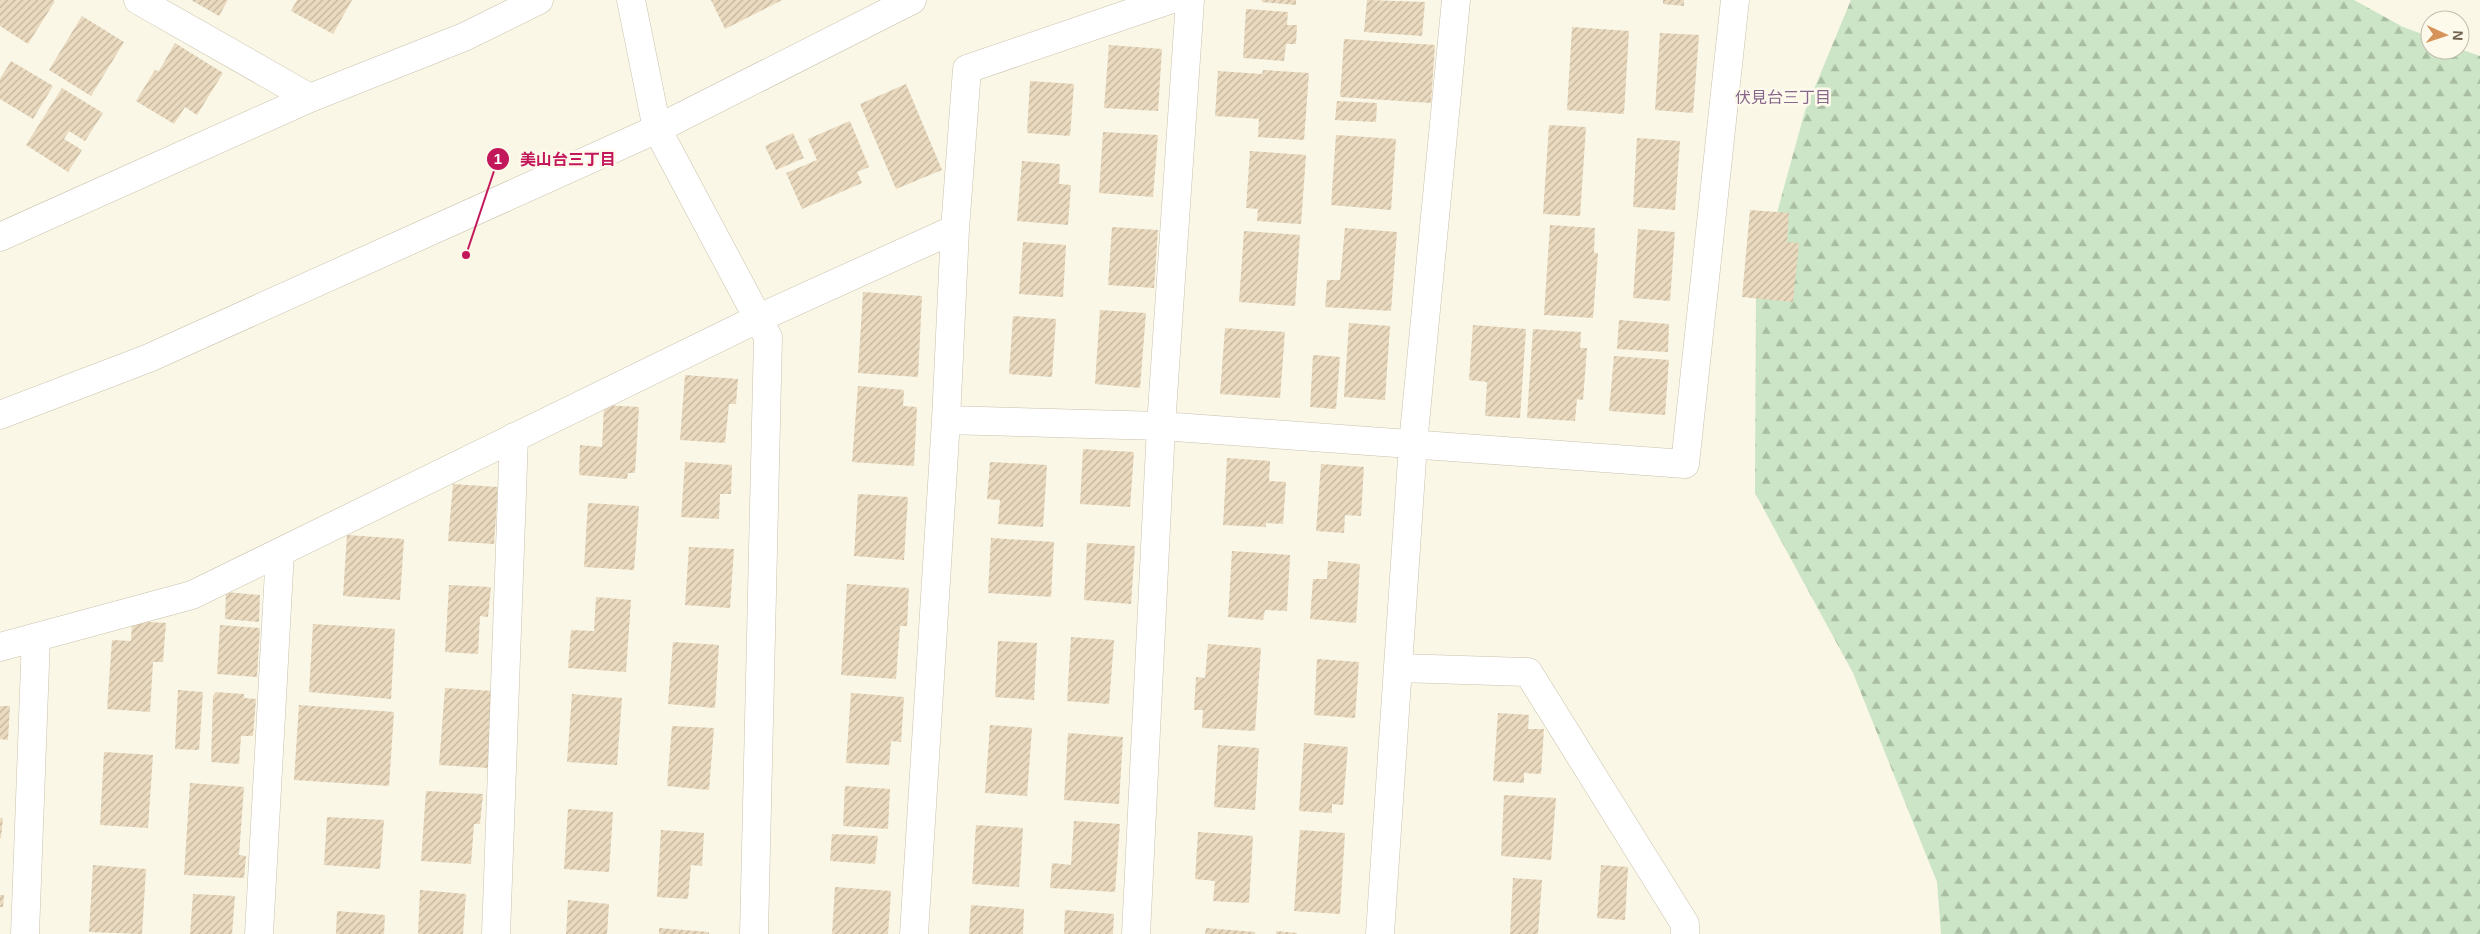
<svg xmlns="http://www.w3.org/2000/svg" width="2480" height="934" font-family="Helvetica,'Noto Sans JP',sans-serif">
<defs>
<pattern id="forest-firs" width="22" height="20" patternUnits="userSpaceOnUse" patternTransform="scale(1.25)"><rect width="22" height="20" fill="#cbe5c6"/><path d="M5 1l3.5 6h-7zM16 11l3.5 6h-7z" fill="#a9bda3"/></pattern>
<pattern id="building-hatch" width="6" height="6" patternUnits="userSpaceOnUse" patternTransform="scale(1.25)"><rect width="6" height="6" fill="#eadabf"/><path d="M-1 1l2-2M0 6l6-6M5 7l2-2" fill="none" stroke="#c2b49d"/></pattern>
</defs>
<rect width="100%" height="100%" fill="#faf7e6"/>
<path fill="url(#forest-firs)" d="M1851,0H2354L2403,27L2430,37V50L2460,49L2480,56V934H1941L1937,882L1853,673L1755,493L1756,289L1805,111Z"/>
<path fill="url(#building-hatch)" d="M0,0H53L55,1L28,44L0,26Z
M191,0H228L219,16Z
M297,0H352L333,34L291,11Z
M711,0H782L725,29Z
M1262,0H1296V5L1262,2Z
M1367,0L1425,2L1422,36L1364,32Z
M1663,0H1684V6L1663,4Z
M1246,9L1288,12L1287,25H1297L1296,44H1286L1284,61L1243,58Z
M82,16L124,42L91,96L49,70Z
M1572,27L1629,31L1624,114L1567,110Z
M1660,33L1699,35L1693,113L1655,110Z
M1344,39L1435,45L1431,103L1340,97Z
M175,43L223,73L197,115L185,107L174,124L136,101L155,70L159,71Z
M1109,45L1162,49L1158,111L1104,108Z
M11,61L53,86L33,119L0,99V79Z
M1263,70L1309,73L1304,140L1258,137L1259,119L1215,116L1218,71L1262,74Z
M1030,81L1074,84L1070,136L1027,133Z
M906,84L942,170L896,189L860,104Z
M62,88L103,113L85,141L69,131L64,139L82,150L68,172L26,145Z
M1337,101L1377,103L1376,122L1335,120Z
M850,121L869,167L857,172L862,183L802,209L786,173L817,160L808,139Z
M1549,125L1586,127L1580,216L1543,214Z
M1103,132L1158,135L1153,197L1099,193Z
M793,133L804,158L776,170L765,146Z
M1336,135L1396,139L1391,210L1331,205Z
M1637,138L1680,141L1675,210L1633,207Z
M1250,151L1306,155L1301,224L1257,221L1258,209L1246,208Z
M1022,161L1060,164L1059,184L1071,185L1068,225L1017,221Z
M1750,210L1789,213L1787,242L1799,243L1793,302L1742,297Z
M1550,225L1595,228L1594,253H1598L1593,318L1544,315Z
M1112,227L1158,230L1154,288L1108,285Z
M1345,228L1397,232L1391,311L1325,307L1327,280H1340Z
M1638,229L1675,232L1670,301L1633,298Z
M1244,231L1300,235L1295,306L1239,302Z
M1023,242L1066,245L1063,297L1019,294Z
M863,292L922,296L918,377L858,373Z
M1100,310L1146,313L1140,388L1095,384Z
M1013,316L1056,319L1052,377L1009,374Z
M1619,320L1669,324L1668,352L1617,349Z
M1349,323L1390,326L1385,400L1344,397Z
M1473,325L1526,329L1520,418L1485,416L1487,382L1469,380Z
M1225,328L1285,332L1280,398L1220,394Z
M1533,329L1581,332L1580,348H1587L1583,400L1577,399L1575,421L1527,418Z
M1313,355L1340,357L1336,409L1310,407Z
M1614,356L1669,360L1665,415L1609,411Z
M685,375L738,379L736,404H729L725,443L680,440Z
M858,386L904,390L903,406L917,407L914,466L852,462Z
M604,405L639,407L635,473H628L627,479L579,475L580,445L602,447Z
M1083,449L1134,452L1130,507L1080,504Z
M1227,458L1270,461L1269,481L1286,482L1283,524L1266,523V527L1223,525Z
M685,462L732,465L731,494H720L719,519L681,517Z
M990,462L1047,465L1043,527L998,524L1000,500L987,499Z
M1321,464L1364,467L1361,516L1345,515L1344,533L1316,531Z
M453,484L498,487L494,544L448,541Z
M858,494L908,497L904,560L854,556Z
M588,503L639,506L634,570L584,567Z
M347,535L404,539L400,600L343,596Z
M991,538L1054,542L1051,597L988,593Z
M1087,543L1135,546L1131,604L1084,600Z
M689,547L734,549L730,608L685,605Z
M1232,551L1290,555L1287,611L1265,610L1263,620L1228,617Z
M1328,561L1360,564L1356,623L1310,619L1313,579H1327Z
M847,584L909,588L907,626H900L896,679L841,675Z
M449,585L491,587L488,617L480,616L478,654L445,652Z
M226,592L260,595L259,622L225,619Z
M596,597L631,600L626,672L568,668L571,630L594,631Z
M132,621L166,623L163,662H153L150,712L107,709L112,640L131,641Z
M313,624L395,629L391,699L309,692Z
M220,625L260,628L257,677L217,674Z
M1071,637L1114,640L1109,704L1067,701Z
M998,641L1037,643L1034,700L995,697Z
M673,642L719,645L715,708L668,704Z
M1208,644L1261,648L1255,731L1202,728L1203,710H1194L1196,677L1205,678Z
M1317,659L1359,662L1355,718L1314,715Z
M445,688L494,691L489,768L439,765Z
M178,690L203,692L199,750L175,749Z
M216,692L244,694V698L256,699L253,736H241L239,764L211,762L213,696Z
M851,693L904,697L901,742L891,741L889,765L846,763Z
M572,694L622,698L617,765L567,762Z
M299,705L394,712L389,786L294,780Z
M0,706H10L8,740L0,739Z
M1498,713L1529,715L1528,729H1544L1541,774L1524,773V783L1493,781Z
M990,725L1032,728L1027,796L985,793Z
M672,726L714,728L709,790L667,786Z
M1068,733L1123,737L1119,804L1064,800Z
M1304,743L1348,747L1343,805L1332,804V813L1299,811Z
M1218,745L1259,748L1255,810L1214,807Z
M104,752L153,755L148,828L100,825Z
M190,783L244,787L239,855L246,856L244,878L184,875Z
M845,786L890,789L888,829L843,826Z
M426,791L483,794L480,824H474L471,864L421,861Z
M1504,795L1556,798L1551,860L1501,856Z
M568,809L613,812L609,872L564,869Z
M327,817L384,820L380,869L324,865Z
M0,818H3L1,838H0Z
M1074,821L1120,824L1115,892L1050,888L1052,863L1071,865Z
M976,825L1023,828L1019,887L972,884Z
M661,830L704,833L702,866L691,865L688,899L657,897Z
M1300,830L1345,833L1340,914L1294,911Z
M1198,832L1253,836L1249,903L1213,901L1215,881L1195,879Z
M832,834L878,836L875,864L830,861Z
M93,865L146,869L142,934L89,932Z
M1601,865L1628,867L1625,920L1597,918Z
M1513,878L1542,880L1538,934H1510Z
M835,887L891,891L888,934H832Z
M420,890L466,894L463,934H418Z
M193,894L235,896L232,934H190Z
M0,895H4L3,907H0Z
M568,900L609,904L607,934H566Z
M971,905L1024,909L1023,934H969Z
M1065,910L1114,914L1113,934H1064Z
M337,911L385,915L384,934H336Z
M659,928L709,932V934H659Z
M1206,928L1255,932V934H1205Z
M1276,931L1297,933V934H1276Z"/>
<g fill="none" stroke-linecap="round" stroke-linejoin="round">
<g stroke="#cac1ad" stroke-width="29">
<path id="minor" d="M138,0L310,98
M631,0L657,129L768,337L754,934
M0,237L310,98L464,37L539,0
M0,415L149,358L657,129L912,0
M946,420L1161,426L1685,464L1735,0
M0,647L192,595L759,318L955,229
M1399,668L1528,672L1685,924V934
M25,934L36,637
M259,934L280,552
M496,934L514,437
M914,934L946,420L955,229L967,69L1169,0
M1136,934L1161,426L1190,0
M1380,934L1413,444L1456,0"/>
</g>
<use href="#minor" stroke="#fff" stroke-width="28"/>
</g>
<g text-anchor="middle" stroke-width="5" stroke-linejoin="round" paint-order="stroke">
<g font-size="16" fill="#89668c" stroke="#fdfaec">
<text x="1783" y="103">伏見台三丁目</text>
</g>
</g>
<path fill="none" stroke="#c2185b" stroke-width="2" d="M466 255L498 159"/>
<g fill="#c2185b" stroke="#fdfaec" stroke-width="2">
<circle cx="466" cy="255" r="5"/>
<circle cx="498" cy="159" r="12"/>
</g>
<g font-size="15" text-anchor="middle" font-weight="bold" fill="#fff">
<text x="498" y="164">1</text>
</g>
<g font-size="16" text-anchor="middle" font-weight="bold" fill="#c2185b" stroke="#fdfaec" stroke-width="5" stroke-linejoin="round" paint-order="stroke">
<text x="568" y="165">美山台三丁目</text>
</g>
<g transform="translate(2445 35) rotate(93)"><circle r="24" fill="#fdfaec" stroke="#c5bdad"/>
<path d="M0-4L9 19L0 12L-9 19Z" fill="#d69359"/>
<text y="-8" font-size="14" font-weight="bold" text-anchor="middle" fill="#70624e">N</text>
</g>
</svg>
